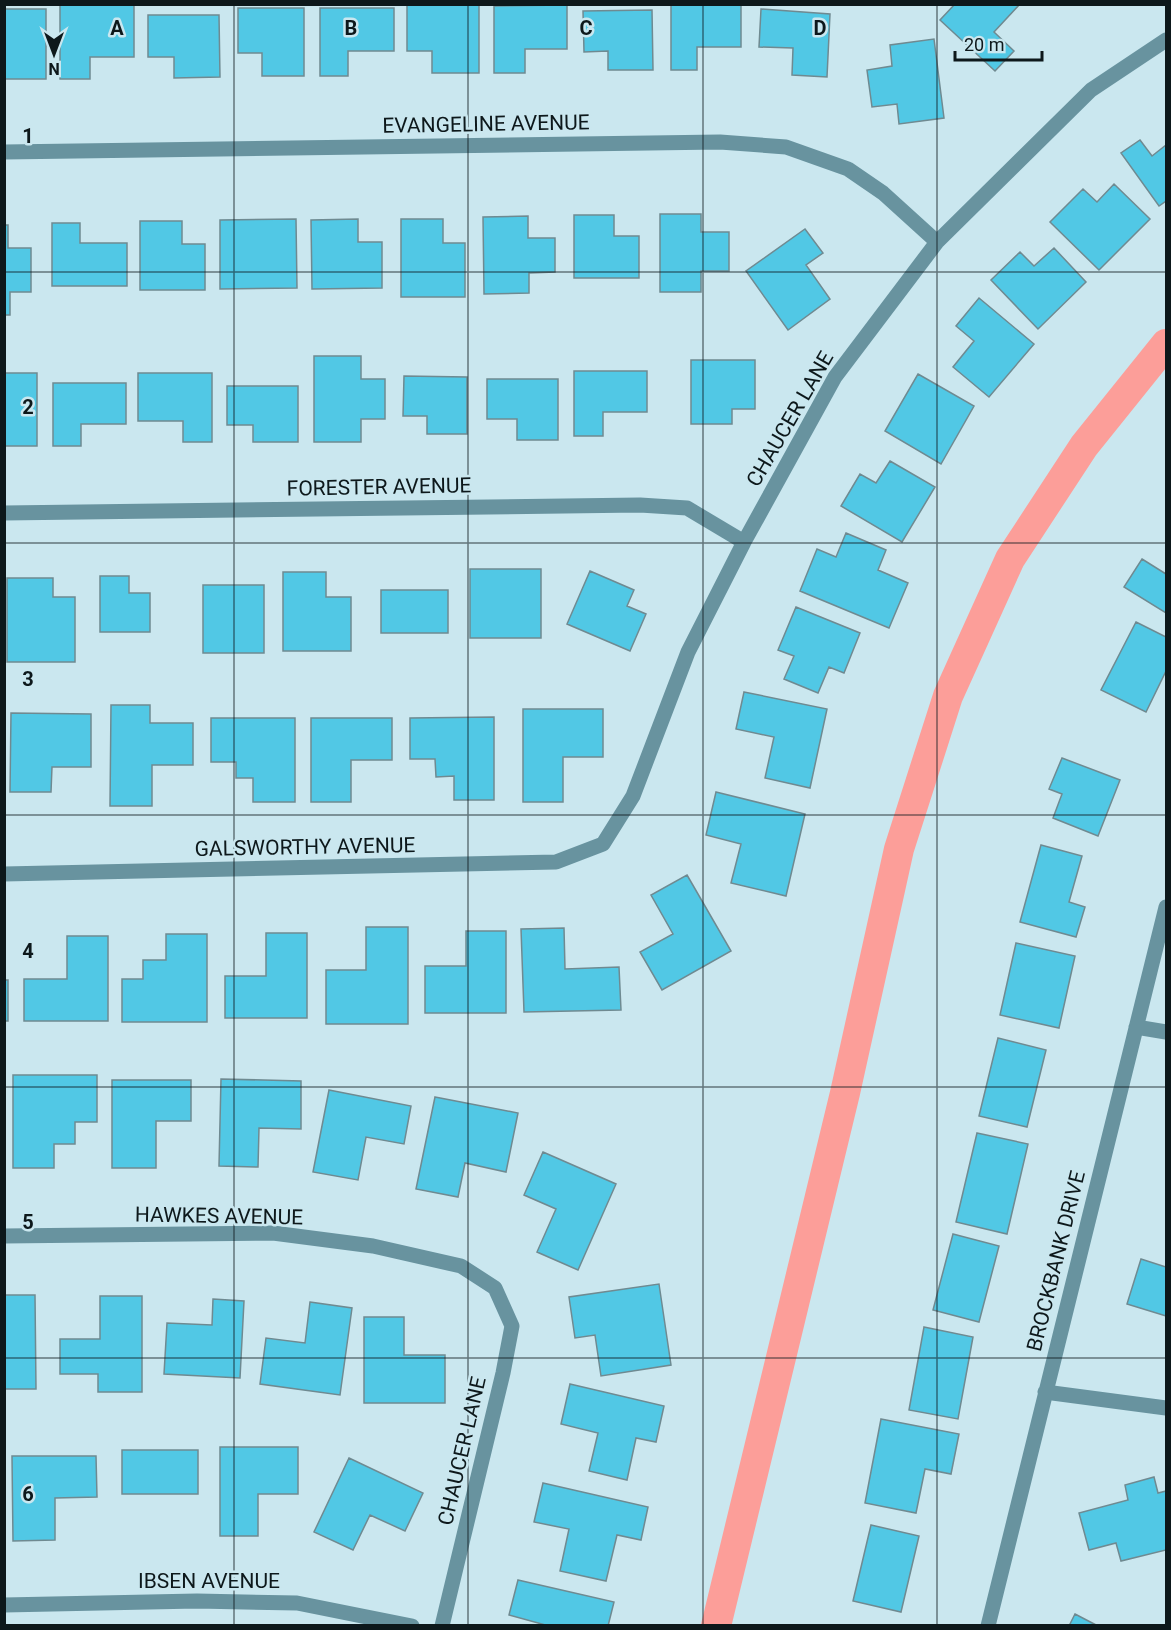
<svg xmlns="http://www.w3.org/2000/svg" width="1171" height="1630" font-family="Roboto,sans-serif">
<rect width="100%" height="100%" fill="#cae7ef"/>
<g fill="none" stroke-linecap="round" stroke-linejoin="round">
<path stroke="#fc9e99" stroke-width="30" d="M716,1626L845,1093L899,849L948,696L1010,559L1084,446L1166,344"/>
</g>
<path fill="#51c8e5" stroke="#6f8a91" stroke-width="1.5" d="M60,4H134V57H90V79H60Z
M671,4H741V47H697V70H671Z
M955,4H1020L994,32L1014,51L995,71L940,20Z
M407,5H479V73H432V51H407Z
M567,5V49H525V73H494V6Z
M238,8H304V76H262V53H238Z
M320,8H394V51H348V76H320Z
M4,9H46V79H4Z
M761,9L830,14L827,77L792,75L793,48L759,47Z
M652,10L653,70H608V51L584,52L583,11Z
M148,15H219L220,77L174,78V57H148Z
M934,39L944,118L899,124L897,104L872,107L867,70L892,66L890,45Z
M1140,140L1152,156L1166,145V201L1159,206L1121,153Z
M1114,184L1150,219L1099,270L1050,222L1083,189L1097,202Z
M660,214H701V232H729V271H701V292H660Z
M574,215H614V236H639V278H574Z
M528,216V238H555V272L529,273V293L484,294L483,217Z
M296,219L297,288L220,289V220Z
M358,219V242H382V288L312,289L311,220Z
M401,219H443V243H465V297H401Z
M140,221H182V244H205V290H140Z
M52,223H80V243H127V286H52Z
M4,225H8V248H31V292H10V315H4Z
M805,229L823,253L806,265L830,299L788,330L746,271Z
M1054,248L1086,282L1038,329L991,280L1020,252L1034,266Z
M979,298L1034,344L989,397L953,367L974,341L956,326Z
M314,356H361V379H385V419H361V442H314Z
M691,360H755V409H732V424H691Z
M574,371H647V412H603V436H574Z
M4,373H37V446H4Z
M138,373H212V442H183V421H138Z
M918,374L974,406L941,464L885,431Z
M404,376L467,377V434H427V416H403Z
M487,379H558V440H517V419H487Z
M53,383H126V424H81V446H53Z
M227,386H298V442H253V425H227Z
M890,461L935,487L902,542L841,506L860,474L876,483Z
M846,533L886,550L878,570L908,583L889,628L800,591L817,549L836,557Z
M1142,559L1166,574V613L1124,587Z
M470,569H541V638H470Z
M590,571L634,590L627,606L646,614L630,651L567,624Z
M283,572H326V597H351V651H283Z
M100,576H129V593H150V632H100Z
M7,578H53V597H75V662H7Z
M203,585H264V653H203Z
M381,590H448V633H381Z
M796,607L860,633L844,673L829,667L818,693L784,679L794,656L778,650Z
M1136,622L1166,637V671L1146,712L1101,690Z
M744,692L827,709L810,788L765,778L774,737L736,729Z
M111,705H150V723H193V765H152V806H110Z
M523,709H603V757H563V802H523Z
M11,713L91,714V767H52L51,792H10Z
M494,717V800H454V776L436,777L435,759H410V718Z
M211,718H295V802H253V778H236V762H211Z
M311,718H392V760H351V802H311Z
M1062,758L1120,780L1098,836L1053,818L1062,794L1049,789Z
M716,792L805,814L786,896L731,883L741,844L706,835Z
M1041,845L1082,856L1069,902L1085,907L1076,937L1020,922Z
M687,875L731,951L662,990L640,952L673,934L651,895Z
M366,927H408V1024H326V970H366Z
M564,928L565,969L619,967L621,1010L524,1012L521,929Z
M466,931H506V1013H425V966H466Z
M266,933H307V1018H225V976H266Z
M166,934H207V1022H122V979H143V960H166Z
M67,936H108V1021H24V979H67Z
M1016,943L1075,956L1059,1028L1000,1015Z
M4,980H8V1021H4Z
M998,1038L1046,1050L1027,1127L979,1116Z
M13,1075H97V1122H75V1144H54V1168H13Z
M221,1079L301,1081V1129L259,1128L258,1167L219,1166Z
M112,1080H191V1121H156V1168H112Z
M329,1090L411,1106L404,1144L366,1137L358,1180L313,1172Z
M435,1097L518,1113L506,1172L465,1163L458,1197L416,1189Z
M977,1133L1028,1144L1007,1234L956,1222Z
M543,1152L616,1184L578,1270L537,1252L556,1209L524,1195Z
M953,1234L999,1246L979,1322L933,1310Z
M1141,1259L1166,1267V1316L1127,1304Z
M659,1284L671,1365L601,1376L595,1335L575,1338L569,1297Z
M4,1295H35L36,1389H4Z
M100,1296H142V1392H98V1374H60V1339H100Z
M213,1299L244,1301L240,1378L164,1374L167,1323L212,1325Z
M310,1302L352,1308L340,1395L260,1384L266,1338L305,1343Z
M364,1317H404V1355H445V1403H364Z
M924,1327L973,1337L958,1419L909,1410Z
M570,1384L664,1406L656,1442L636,1438L627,1480L589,1471L598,1433L561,1424Z
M881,1419L959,1434L951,1474L925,1469L916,1513L865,1503Z
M220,1447H298V1494H258V1536H220Z
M122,1450H198V1494H122Z
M12,1456H96L97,1497L55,1498V1540L13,1541Z
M349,1458L423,1493L405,1531L370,1515L353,1550L314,1532Z
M1154,1477L1158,1493L1166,1491V1550L1121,1561L1116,1543L1089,1550L1079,1513L1128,1500L1125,1485Z
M543,1483L648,1507L641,1540L617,1535L606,1581L560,1571L569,1529L534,1522Z
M871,1525L919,1536L901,1612L853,1601Z
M518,1580L614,1602L608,1626H549L509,1615Z
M1075,1614L1098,1626H1069Z"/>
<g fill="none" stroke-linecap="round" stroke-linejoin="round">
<path stroke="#68939f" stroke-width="15" d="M4,152L720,142L786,147L848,169L883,193L937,242
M4,513L640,505L687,508L744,542
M4,874L556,862L603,844L633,796L688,652L744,542L835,377L937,242L1091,90L1166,40
M1136,1027L1166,1032
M4,1236L273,1233L373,1246L461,1266L495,1288L512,1326L503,1373L442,1626
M1045,1392L1166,1408
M4,1605L197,1601L297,1603L412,1626
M988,1626L1166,907"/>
</g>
<path fill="none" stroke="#0d181b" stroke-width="1.5" stroke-opacity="0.55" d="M234,4V1626M468,4V1626M703,4V1626M937,4V1626M4,272H1166M4,543H1166M4,815H1166M4,1087H1166M4,1358H1166"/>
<g text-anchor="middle" stroke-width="5" stroke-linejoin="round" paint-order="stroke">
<g font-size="21" fill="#0d181b" stroke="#cae7ef">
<text transform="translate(486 124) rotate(-1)" y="7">EVANGELINE AVENUE</text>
<text transform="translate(790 419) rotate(-60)" y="7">CHAUCER LANE</text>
<text transform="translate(379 487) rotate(-1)" y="7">FORESTER AVENUE</text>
<text transform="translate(305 847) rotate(-1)" y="7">GALSWORTHY AVENUE</text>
<text transform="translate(219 1216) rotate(1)" y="7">HAWKES AVENUE</text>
<text transform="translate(1056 1261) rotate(-76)" y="7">BROCKBANK DRIVE</text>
<text transform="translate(462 1451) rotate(-77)" y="7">CHAUCER LANE</text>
<text x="209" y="1588">IBSEN AVENUE</text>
</g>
</g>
<g font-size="20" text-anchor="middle" font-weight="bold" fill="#0d181b" stroke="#cae7ef" stroke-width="5" stroke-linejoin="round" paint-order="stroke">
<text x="117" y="35">A</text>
<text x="351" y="35">B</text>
<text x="586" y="35">C</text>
<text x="820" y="35">D</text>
<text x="28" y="143">1</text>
<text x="28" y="414">2</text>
<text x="28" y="686">3</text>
<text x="28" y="958">4</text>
<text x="28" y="1229">5</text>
<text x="28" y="1501">6</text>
</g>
<rect width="1171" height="1630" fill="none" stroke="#0d181b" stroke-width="12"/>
<g transform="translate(54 54) rotate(180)" stroke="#cae7ef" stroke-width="4.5" paint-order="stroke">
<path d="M0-4.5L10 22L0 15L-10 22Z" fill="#0d181b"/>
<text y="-9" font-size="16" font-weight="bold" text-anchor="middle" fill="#0d181b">N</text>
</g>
<path d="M955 51v9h87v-9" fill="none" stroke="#0d181b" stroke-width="3"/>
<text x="964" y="51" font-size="18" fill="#0d181b" stroke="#cae7ef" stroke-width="4.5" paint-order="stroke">20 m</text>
</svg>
